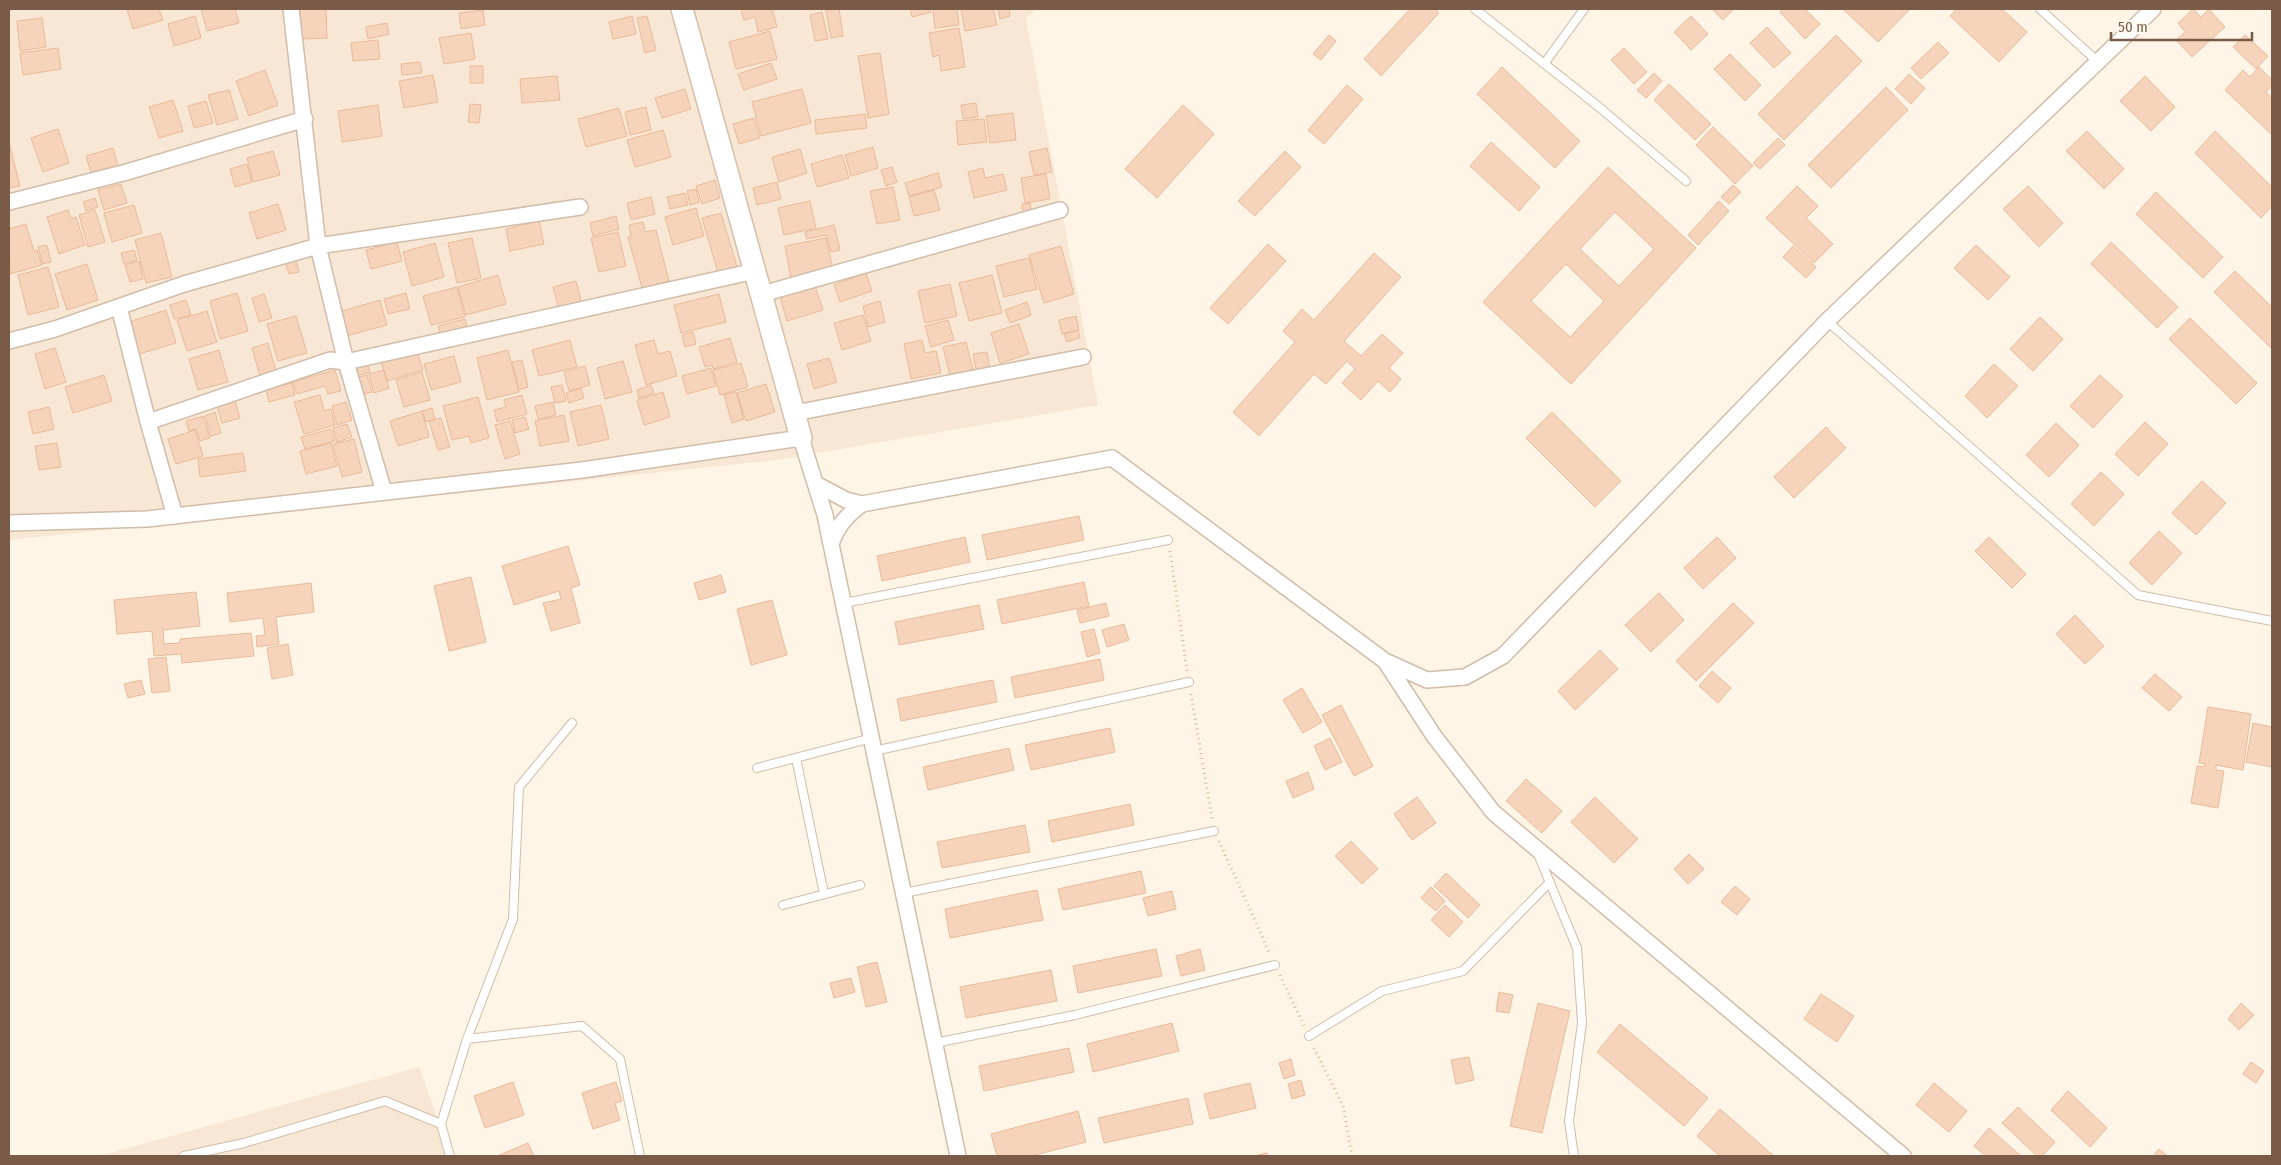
<svg xmlns="http://www.w3.org/2000/svg" width="2281" height="1165" font-family="'Fira Sans Condensed',sans-serif">
<rect width="100%" height="100%" fill="#fef5e6"/>
<path fill="#f7e7d4" d="M9,9H1036L1026,19L1098,405L777,460L9,540Z
M419,1067L451,1156H100Z"/>
<path fill="#f6d4bb" stroke="#eaba9a" fill-rule="evenodd" d="M127,9H159L163,20L133,29Z
M201,9H235L239,23L207,31Z
M300,9H326L327,38L302,39Z
M741,9H772L777,27L758,32L755,17L744,20Z
M839,9L843,36L831,38L826,10Z
M910,9H930L931,12L912,17Z
M933,9H957L959,25L935,28Z
M961,9H993L997,25L965,31Z
M998,9H1009L1010,16L1000,19Z
M1410,9H1435L1439,13L1381,76L1364,59Z
M1712,9H1734L1723,20Z
M1783,9H1805L1820,24L1805,39L1780,12Z
M1843,9H1908L1909,10L1878,42Z
M1957,9H2002L2027,32L1999,62L1950,16Z
M2193,9L2201,17L2209,9L2225,27L2192,57L2176,40L2185,32L2178,23Z
M483,10L485,25L461,29L459,13Z
M822,12L828,39L815,41L810,15Z
M195,16L201,38L174,46L168,24Z
M632,16L636,34L613,39L609,22Z
M647,16L656,50L645,53L637,18Z
M1691,16L1708,34L1691,50L1674,32Z
M42,18L46,47L20,51L17,21Z
M387,23L389,34L368,39L366,27Z
M1767,27L1791,53L1774,68L1750,43Z
M959,28L965,67L941,71L939,55L933,57L929,33Z
M770,31L777,59L736,69L729,42Z
M471,33L475,59L444,64L439,38Z
M1329,35L1336,41L1321,60L1313,54Z
M1836,35L1862,61L1784,140L1758,114Z
M2245,35L2268,56L2256,69L2233,47Z
M378,40L380,59L353,61L351,43Z
M1938,42L1949,53L1921,79L1911,68Z
M58,48L61,69L23,75L20,53Z
M1624,48L1647,72L1634,84L1611,60Z
M880,53L889,114L868,118L858,56Z
M1730,54L1761,85L1745,101L1714,69Z
M420,62L422,73L402,75L401,64Z
M771,63L777,79L744,90L738,74Z
M470,66H483V83H470Z
M1502,67L1580,141L1555,168L1477,94Z
M2259,67L2272,80V85L2266,92L2272,98V135L2225,90L2243,70L2250,77Z
M265,70L278,105L249,116L236,81Z
M1654,73L1662,81L1646,98L1637,90Z
M1909,74L1925,88L1911,104L1895,89Z
M433,75L438,102L404,108L399,81Z
M557,76L560,100L522,103L520,79Z
M2145,76L2175,107L2151,131L2120,101Z
M1669,84L1711,124L1695,140L1654,100Z
M1347,85L1363,99L1324,144L1308,130Z
M1886,87L1908,110L1831,188L1808,165Z
M685,89L691,109L662,118L655,98Z
M802,89L811,123L761,136L752,102Z
M229,90L238,119L217,125L208,95Z
M173,100L183,131L159,138L149,107Z
M206,101L213,123L194,128L188,106Z
M976,103L978,117L963,119L961,105Z
M470,104L481,105L479,123L468,122Z
M378,105L382,136L342,142L338,111Z
M1183,105L1214,134L1157,198L1125,169Z
M646,107L651,130L630,135L625,112Z
M619,108L627,136L586,147L578,119Z
M1013,113L1016,140L990,143L986,116Z
M865,114L867,128L816,134L815,120Z
M754,118L760,138L739,144L733,124Z
M984,119L987,142L958,145L956,121Z
M1713,127L1753,166L1735,184L1696,145Z
M58,129L69,163L43,172L31,138Z
M663,130L671,157L635,167L627,140Z
M2087,131L2124,169L2104,189L2066,151Z
M2215,131L2272,187V206L2261,218L2195,153Z
M1778,138L1785,145L1760,169L1753,163Z
M9,142L20,186L9,188Z
M1491,142L1540,187L1519,211L1470,166Z
M873,147L878,168L851,176L845,155Z
M113,148L119,169L92,176L86,156Z
M1047,148L1052,172L1034,175L1029,152Z
M800,149L807,173L779,182L772,157Z
M273,151L280,175L253,182L247,158Z
M1285,151L1301,167L1255,216L1238,201Z
M842,155L849,178L817,187L811,164Z
M247,164L252,182L235,187L230,169Z
M892,167L897,182L886,186L881,170Z
M1608,167L1696,248L1571,384L1483,302ZM1615,212L1654,249L1619,286L1580,249ZM1566,264L1604,301L1570,337L1531,301Z
M983,168L985,178L1003,174L1007,190L974,198L968,172Z
M938,173L942,187L909,196L905,183Z
M1046,174L1050,199L1025,203L1021,178Z
M715,180L720,198L702,204L696,186Z
M777,182L781,199L757,205L753,188Z
M121,184L127,203L104,210L98,190Z
M1733,185L1741,192L1729,204L1721,197Z
M1797,186L1818,206L1806,218L1833,244L1814,263L1766,218Z
M2028,186L2063,223L2039,247L2003,209Z
M893,187L900,220L877,224L870,191Z
M696,189L699,202L690,205L687,191Z
M934,190L940,210L914,216L909,197Z
M2156,192L2223,257L2203,278L2136,214Z
M685,193L688,205L670,209L667,197Z
M651,197L655,214L631,220L627,203Z
M95,198L98,207L86,211L83,202Z
M810,201L816,228L784,235L778,208Z
M1719,201L1729,211L1698,245L1688,235Z
M1030,203L1032,215L1023,216L1022,204Z
M278,204L286,230L257,239L249,213Z
M134,205L142,233L112,242L104,213Z
M696,208L704,236L673,245L665,217Z
M68,210L71,219L76,217L85,245L59,254L47,217Z
M95,210L105,242L88,247L79,215Z
M721,213L738,270L719,276L702,218Z
M616,216L619,229L593,236L590,223Z
M539,221L544,244L510,251L506,229Z
M643,222L645,232L656,230L669,281L642,288L628,237L631,236L629,225Z
M26,224L34,251L37,250L42,265L10,274L9,229Z
M834,225L840,250L831,252L826,235L807,239L805,232Z
M618,232L626,266L599,272L591,238Z
M161,233L172,277L146,283L135,240Z
M472,238L481,278L457,283L448,243Z
M826,238L833,270L791,278L785,246Z
M397,242L402,261L371,269L366,250Z
M2111,242L2178,307L2157,328L2091,264Z
M435,243L444,277L412,286L403,252Z
M1268,244L1286,261L1228,324L1210,308Z
M47,245L51,262L43,264L38,247Z
M1976,245L2010,277L1988,300L1954,268Z
M1061,246L1074,294L1044,303L1029,255Z
M1793,246L1816,267L1806,278L1783,257Z
M134,250L137,260L124,264L121,253Z
M1374,253L1401,277L1344,341L1361,356L1382,334L1403,353L1389,368L1401,379L1390,392L1378,381L1361,400L1342,383L1355,369L1347,361L1326,384L1314,374L1259,436L1233,412L1295,342L1283,331L1302,309L1314,320Z
M295,258L299,272L289,274L285,261Z
M1029,258L1037,289L1004,297L996,266Z
M139,261L143,279L130,282L125,265Z
M87,264L98,300L67,310L55,274Z
M48,267L59,307L28,315L18,275Z
M2235,271L2272,307V349L2214,292Z
M866,273L872,291L840,302L834,285Z
M498,275L506,304L466,315L458,287Z
M992,275L1002,313L969,321L959,283Z
M576,281L582,304L559,310L553,287Z
M950,284L957,316L925,323L918,291Z
M815,286L823,310L787,321L780,296Z
M457,287L465,317L431,325L423,296Z
M237,293L248,331L220,339L210,301Z
M406,293L410,309L388,314L384,299Z
M264,294L272,318L259,322L252,298Z
M719,294L726,322L681,333L674,305Z
M186,300L191,315L174,319L170,305Z
M380,300L387,325L346,336L339,312Z
M880,301L885,322L868,327L863,306Z
M1027,302L1031,315L1010,323L1005,310Z
M166,310L176,343L139,354L129,322Z
M207,311L217,342L187,351L177,320Z
M863,315L871,341L842,350L834,323Z
M296,316L307,353L278,361L267,324Z
M1076,316L1079,330L1062,334L1059,320Z
M2040,317L2063,339L2033,371L2010,349Z
M2190,318L2257,383L2236,404L2169,339Z
M465,319L468,332L441,338L438,326Z
M948,320L954,340L931,347L925,326Z
M1019,324L1029,354L1000,363L991,333Z
M1078,330L1080,338L1067,342L1064,334Z
M693,332L696,344L685,347L682,335Z
M730,338L737,362L713,369L712,365L705,367L699,347Z
M570,340L577,367L539,376L532,350Z
M654,340L658,354L670,351L677,376L646,385L635,345Z
M922,340L925,353L936,351L941,373L911,379L904,344Z
M966,342L973,370L950,376L943,347Z
M268,343L276,371L260,376L252,348Z
M55,348L66,382L45,389L35,354Z
M219,350L228,382L198,390L189,359Z
M508,350L519,392L487,400L477,358Z
M417,351L423,370L387,381L381,362Z
M987,352L990,370L977,373L973,354Z
M454,356L461,382L431,390L424,364Z
M829,358L837,382L814,389L807,364Z
M522,360L528,387L519,390L512,362Z
M623,361L632,392L605,399L597,368Z
M367,363L370,372L354,377L351,368Z
M741,363L748,387L720,395L713,370Z
M1994,364L2018,386L1987,418L1965,396Z
M585,366L590,385L569,391L564,372Z
M711,368L716,386L687,394L682,376Z
M335,370L341,391L328,394L325,386L297,394L293,382Z
M384,370L389,388L374,393L369,374Z
M422,372L430,400L404,407L396,380Z
M104,375L112,401L73,413L65,387Z
M367,375L372,392L360,395L355,378Z
M2100,375L2123,396L2093,428L2070,406Z
M292,383L295,395L269,402L266,390Z
M766,384L775,412L746,421L737,393Z
M562,385L566,401L555,403L551,387Z
M651,385L654,393L639,398L637,390Z
M581,388L584,398L569,403L566,393Z
M663,392L670,417L644,425L637,400Z
M736,392L744,419L732,423L724,395Z
M320,395L324,411L331,409L335,425L304,434L294,402Z
M522,395L527,414L497,422L494,410L506,407L504,400Z
M478,397L489,438L471,443L469,436L452,440L443,406Z
M235,401L240,418L222,423L217,406Z
M346,402L352,420L337,425L332,406Z
M553,402L556,415L538,419L535,406Z
M601,405L609,439L578,446L570,412Z
M49,407L54,429L33,434L28,412Z
M432,408L435,419L426,422L422,411Z
M422,411L429,437L398,446L390,421Z
M215,412L221,433L211,436L205,416Z
M1552,412L1621,481L1595,507L1526,438Z
M564,415L569,441L540,446L535,421Z
M203,416L210,438L200,441L196,429L189,431L186,421Z
M525,417L529,429L515,433L512,420Z
M441,418L450,447L438,450L429,421Z
M510,421L520,454L505,459L495,425Z
M2145,422L2168,444L2138,476L2115,454Z
M2056,423L2079,445L2049,477L2026,455Z
M347,424L352,437L337,442L333,428Z
M1826,427L1846,448L1794,498L1774,477Z
M331,429L335,441L305,449L301,437Z
M195,430L203,456L176,464L168,439Z
M354,439L362,472L342,477L333,444Z
M57,443L61,467L39,470L35,446Z
M331,443L337,466L306,474L300,451Z
M243,453L246,471L200,477L198,459Z
M2101,472L2124,494L2094,526L2071,504Z
M2202,481L2226,503L2196,535L2172,513Z
M1079,516L1084,540L987,560L982,535Z
M2159,531L2182,553L2152,585L2129,563Z
M965,537L970,562L882,581L877,556Z
M1717,537L1736,558L1703,589L1684,568Z
M1989,537L2026,574L2012,588L1975,551Z
M568,546L580,585L571,588L580,623L551,631L543,603L561,599L559,591L514,605L502,566Z
M721,575L726,592L699,600L694,583Z
M471,577L486,642L449,651L434,586Z
M1084,582L1089,606L1002,624L997,600Z
M311,583L314,612L276,617L279,644L257,647L256,636L265,635L263,618L230,622L227,593Z
M196,592L200,626L163,630L164,644L180,643V639L251,633L254,656L182,663L181,654L154,656L152,631L117,634L114,600Z
M1659,593L1684,620L1651,652L1625,625Z
M772,600L787,655L751,665L737,609Z
M1106,603L1109,616L1080,623L1077,610Z
M1733,603L1754,623L1696,681L1676,661Z
M979,605L984,629L899,645L895,622Z
M2075,615L2104,646L2085,664L2056,634Z
M1124,624L1129,640L1107,647L1102,630Z
M1094,629L1100,653L1087,657L1081,632Z
M288,644L293,675L272,679L267,648Z
M1600,650L1618,669L1575,710L1558,691Z
M166,657L170,691L152,693L148,659Z
M1100,659L1104,680L1015,698L1011,677Z
M1712,671L1731,688L1718,703L1699,686Z
M2155,674L2182,697L2169,711L2142,688Z
M141,680L145,694L128,698L124,684Z
M993,680L997,702L901,721L897,699Z
M1302,688L1322,722L1303,733L1283,700Z
M1341,705L1373,766L1354,776L1322,715Z
M2208,707L2251,714L2243,770L2216,765V770L2224,771L2218,808L2191,803L2197,766L2204,767L2205,764L2199,763Z
M2253,723L2272,727V767L2246,762Z
M1110,728L1115,752L1031,770L1025,745Z
M1330,738L1342,762L1325,770L1314,746Z
M1009,748L1014,770L928,790L923,767Z
M1308,772L1314,789L1293,798L1286,781Z
M1526,779L1562,811L1542,833L1506,801Z
M1417,797L1436,823L1412,840L1394,814Z
M1595,797L1638,839L1614,863L1571,822Z
M1130,804L1134,825L1052,842L1048,821Z
M1025,825L1030,852L942,868L937,842Z
M1351,841L1378,869L1362,884L1335,856Z
M1689,854L1704,869L1688,884L1674,869Z
M1141,871L1146,893L1063,910L1058,889Z
M1446,873L1480,905L1468,918L1434,886Z
M1735,886L1750,899L1737,915L1721,902Z
M1431,887L1445,901L1436,911L1421,898Z
M1037,890L1043,920L950,938L945,909Z
M1172,891L1176,909L1148,916L1143,898Z
M1445,905L1463,922L1449,937L1431,920Z
M1156,949L1162,976L1078,993L1073,966Z
M1200,949L1205,970L1181,976L1176,956Z
M877,962L887,1002L866,1007L857,967Z
M1051,970L1057,1001L966,1018L960,987Z
M851,978L855,992L834,998L830,983Z
M1499,992L1513,995L1509,1013L1496,1011Z
M1821,994L1854,1016L1837,1042L1804,1019Z
M1538,1003L1570,1011L1542,1133L1510,1126Z
M2241,1003L2254,1015L2239,1030L2228,1019Z
M1172,1023L1179,1051L1093,1072L1087,1044Z
M1620,1024L1708,1098L1684,1126L1597,1052Z
M1069,1048L1074,1072L984,1091L979,1066Z
M1469,1057L1474,1080L1456,1084L1451,1060Z
M1291,1059L1295,1075L1284,1079L1279,1063Z
M2251,1062L2264,1071L2256,1083L2243,1074Z
M1301,1080L1305,1095L1292,1099L1288,1084Z
M513,1082L524,1115L485,1128L474,1096Z
M616,1082L622,1101L615,1103L620,1120L593,1129L582,1093Z
M1250,1083L1256,1108L1210,1119L1204,1094Z
M1934,1083L1967,1111L1949,1132L1916,1105Z
M2068,1091L2107,1128L2090,1147L2051,1110Z
M1188,1098L1193,1124L1104,1143L1098,1118Z
M2018,1107L2055,1142L2042,1156H2037L2002,1123Z
M1720,1109L1774,1156H1720L1697,1136Z
M1078,1111L1086,1142L1031,1156H997L991,1134Z
M1989,1128L2021,1156H1986L1974,1146Z
M528,1143L534,1156H497Z
M2159,1149L2167,1156H2153Z
M1267,1153L1268,1156H1253Z"/>
<g fill="none" stroke-linecap="round" stroke-linejoin="round">
<g stroke="#d1bdaa" stroke-width="10">
<path id="service" d="M1475,9L1599,107L1686,181
M2040,9L2098,62
M1544,64L1584,9
M1827,321L2138,595L2272,621
M844,603L1168,540
M874,751L1189,682
M796,758L824,894
M757,768L872,738
M1538,854L1577,948L1582,1023L1569,1121L1574,1156
M904,893L1214,831
M783,905L860,885
M1309,1036L1382,991L1463,971L1550,882
M467,1039L582,1026L620,1059L640,1156
M935,1043L1075,1015L1275,965
M184,1156L244,1143L385,1101L441,1124
M450,1156L441,1124L467,1039L513,919L519,787L572,723"/>
</g>
<g stroke="#d1bdaa" stroke-width="18">
<path id="minor" d="M291,9L318,246L346,362L384,492
M9,202L127,172L305,119
M762,294L1060,210
M119,307L148,422L175,516
M9,341L55,329L184,284L318,246L580,207
M795,413L1083,357
M148,422L330,360L346,362L755,271
M816,484L846,500L862,504L1112,458L1385,661L1427,680L1465,677L1503,656L1827,321L2153,9
M9,523L147,519L582,470L801,438L825,515L958,1156
M831,544C838,525 846,516 862,504
M1385,661L1434,736L1493,812L1903,1156"/>
</g>
<g stroke="#d7bfaa" stroke-width="24">
<path id="secondary" d="M682,9L801,438"/>
</g>
<path stroke="#dcb79e" stroke-width="3" stroke-dasharray="1 4" stroke-linecap="butt" d="M1170,551L1187,671
M1191,694L1212,819
M1219,841L1270,954
M1280,975L1304,1026
M1314,1048L1343,1106L1352,1156"/>
<use href="#service" stroke="#fff" stroke-width="8"/>
<use href="#minor" stroke="#fff" stroke-width="15"/>
<use href="#secondary" stroke="#fff" stroke-width="21"/>
</g>
<rect width="2281" height="1165" fill="none" stroke="#7a5b48" stroke-width="20"/>
<path d="M2111 32v8h141v-8" fill="none" stroke="#7a5b48" stroke-width="2.5"/>
<text x="2118" y="32" font-size="15" fill="#7a5b48" stroke="#fff9ee" stroke-width="4" paint-order="stroke">50 m</text>
</svg>
